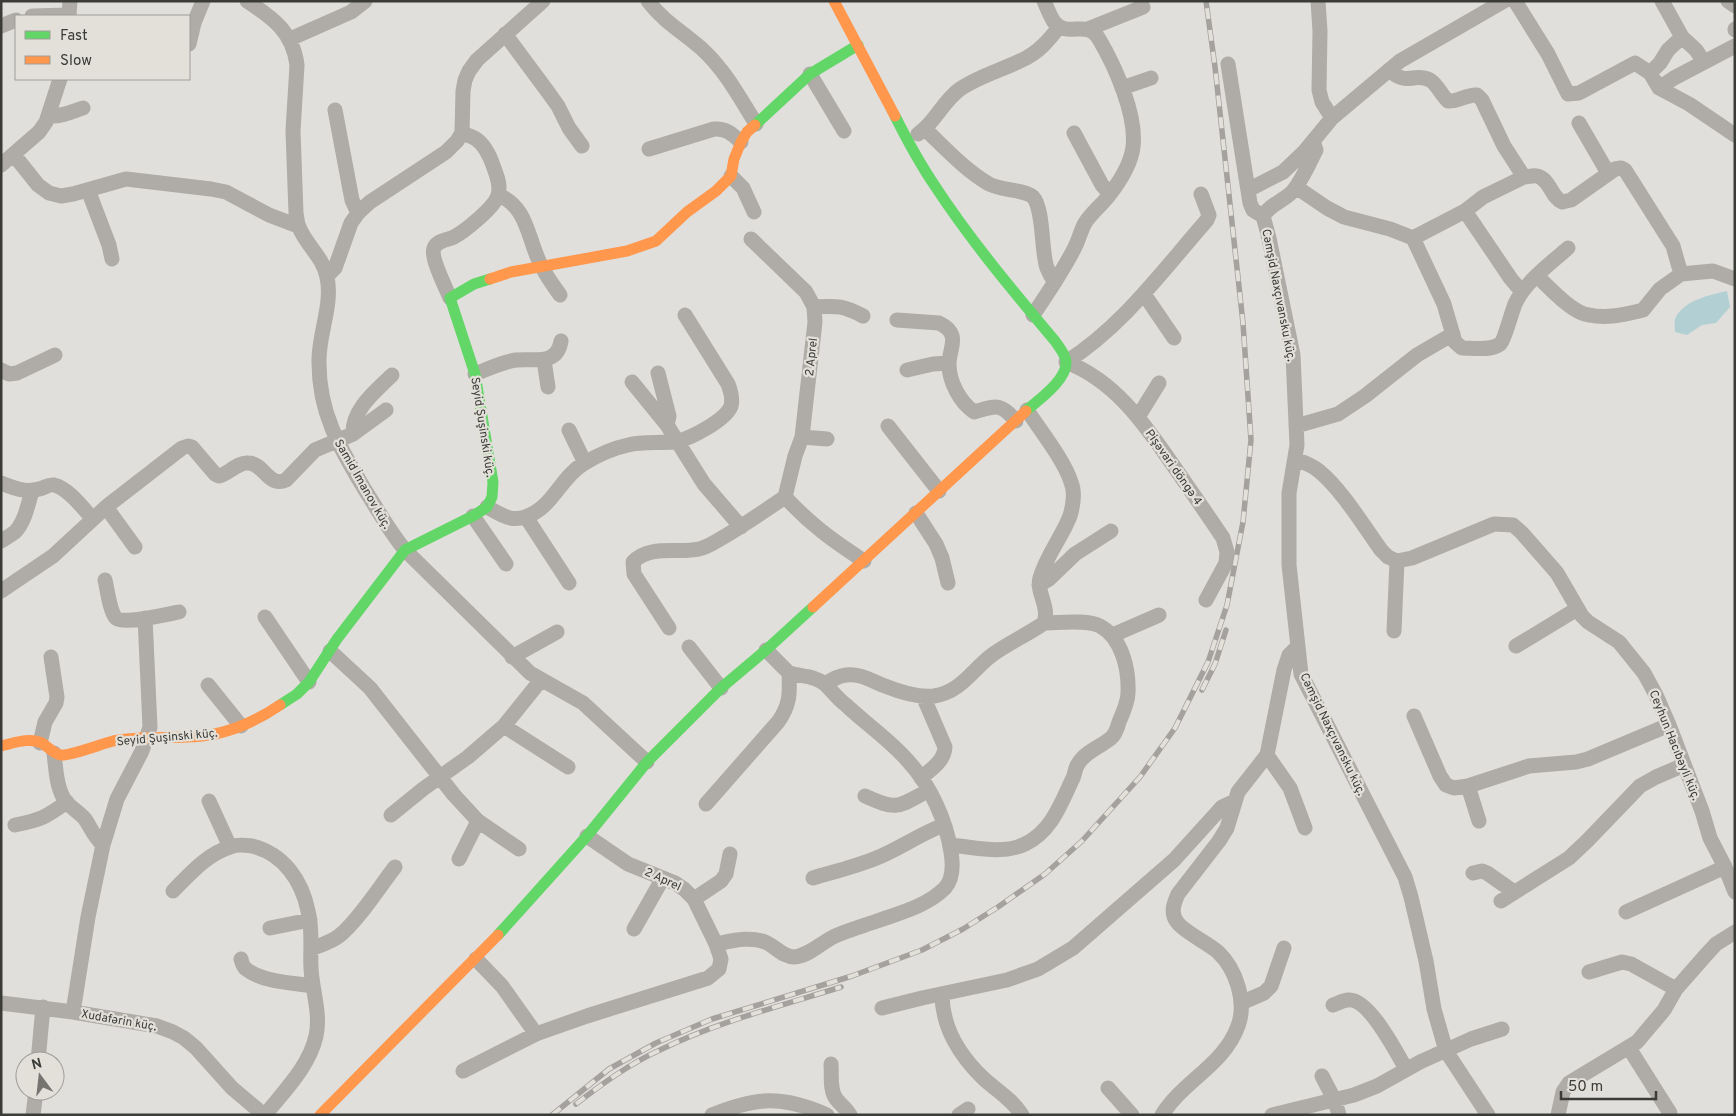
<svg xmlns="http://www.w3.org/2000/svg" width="1736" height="1116" font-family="Overpass,sans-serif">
<rect width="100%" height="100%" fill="#e0dfdb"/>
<path fill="#b2d0d3" d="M1727,291L1730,307L1716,323L1702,325L1687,335L1675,332C1675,328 1674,323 1675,319C1683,300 1710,295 1727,291Z"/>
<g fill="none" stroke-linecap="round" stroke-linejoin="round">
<path stroke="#afaba6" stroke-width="15" d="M247,1C273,18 293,32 297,65L293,131L296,213C297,218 297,223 299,227C306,245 323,257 327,277C333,306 318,334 319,363C319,414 340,448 365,490C378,510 389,531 405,550L530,673L583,703L647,762
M648,1C663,21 684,33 702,49C725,70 740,98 756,124
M1318,1L1320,31L1319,90L1322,102L1332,118
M1515,1L1548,54L1568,94L1579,93L1635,63L1650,73L1659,88L1689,104L1735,135
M1662,1L1682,37L1696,50L1704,62
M1728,1L1735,6
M32,16L69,15
M69,16L70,1
M1,26L16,20
M1088,29L1143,7
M1735,29V30
M505,34L548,92L558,106L569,128L582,146
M290,39L351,12L365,1
M189,44L194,23L203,1
M1228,64L1250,203L1253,210L1263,216
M1389,70C1408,87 1413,72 1430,80C1438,85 1441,95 1448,101C1458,102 1467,94 1477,95L1482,100L1504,146L1524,177C1528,177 1533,175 1537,176C1550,179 1551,197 1562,202L1571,200L1615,169L1621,168L1625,170L1673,246L1681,274
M1650,73L1660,63L1668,50L1682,37
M810,74L844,131
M1122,88L1151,78
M1659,88L1674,78L1735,46
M335,110L352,200L358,213
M49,116C61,117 71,112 83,108
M1579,123L1608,173
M925,129C945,148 965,170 989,184C1002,191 1024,189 1033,197C1044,209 1041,252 1047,268C1049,273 1052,278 1055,282
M1074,133L1102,185L1110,194
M918,134C935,123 943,101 960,89C979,76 1002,70 1022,60C1038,53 1049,40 1059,27
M1313,141L1316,150C1309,164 1302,180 1293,191C1284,201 1270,204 1263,216L1269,238L1293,355L1297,445L1289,493V565L1301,674L1405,877L1411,897L1426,961L1434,1009L1446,1051L1488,1115
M649,149L714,129C726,128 732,134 741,142
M14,155L38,185L49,193L61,196L73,194L126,179L211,189L226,192L269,215L298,226
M1,165L39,132L46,122L60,79
M731,176L743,188L754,212
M1296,187L1327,208L1344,217L1390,229L1413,238L1444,304L1455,342L1462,348C1473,348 1491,351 1500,344C1504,341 1512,311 1515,304C1524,283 1551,263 1568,248
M88,190L109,245L112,259
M1248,190L1283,172L1304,152L1332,118L1400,61L1504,1
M498,195C528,206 528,241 541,265C546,276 553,285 560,295
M1465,211L1511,279L1522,292
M1413,238L1465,211L1483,197L1524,177
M751,239L806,292L814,307L815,322L802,437L795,456L785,497C811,525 832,540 864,561
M327,276L335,268L351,223L358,213L370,202L446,152L457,141L462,133L463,91L465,80L469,71L477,60L543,1
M1537,276C1550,288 1572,313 1589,315C1608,319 1626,314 1643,310L1660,289L1681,274L1713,271L1735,279
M1144,294L1174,338
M450,298C446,288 430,257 434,248C437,240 448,240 454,237C465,231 495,207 498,195C501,186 497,176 494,168C491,159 485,145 476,139C472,136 466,135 462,133
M814,307C837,306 842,305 863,316
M1033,315C1048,293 1063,271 1075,247C1079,239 1081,230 1085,223C1092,212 1103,204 1110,194C1120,181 1131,163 1133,147C1137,115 1115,66 1099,39C1087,18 1068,39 1054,22C1050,16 1047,8 1044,1
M897,320L939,323C962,334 949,348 949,364C949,382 960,402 974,412C996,406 1000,402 1016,421
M544,360L548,387
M1066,362C1116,381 1146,426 1175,468C1191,491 1207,514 1223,538L1227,552L1226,563L1206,600
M1066,362C1123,326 1163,270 1207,220L1209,215L1201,194
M1,370L9,374L17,373L55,355
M907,370L933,364L949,363
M658,373L669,416L667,425
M475,374C488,369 502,362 516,360C535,358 557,366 561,341
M632,382L667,425L704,484L741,527
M1138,417L1159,383
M888,426L939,491
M1296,426L1338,414L1365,396L1417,355L1453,334
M569,430L585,463
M353,434L386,410
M802,437L827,439
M1295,459C1303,462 1312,465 1319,471C1342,490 1363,525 1381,550L1388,557L1397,561L1412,558L1494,524L1513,525L1522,533L1557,573L1582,616L1588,622L1619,642L1644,673L1656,695L1669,725L1702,811L1710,838L1725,867L1735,892
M1,483C13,488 26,493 39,489C45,488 48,484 54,485C68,488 83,508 92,518
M106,507L135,547
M487,507C500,514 510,522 525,517C552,509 560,478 583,464C596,456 614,448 628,445C645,441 661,444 678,441C691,438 726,420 731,406C733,399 731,392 728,384L685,315
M916,513L936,544L942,558L948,583
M473,516L506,564
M526,517L569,583
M1,541C6,538 11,535 15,532C25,522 28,504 32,491
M105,580C107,588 110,612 116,618C122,625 169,614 179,612
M1039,585L1049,579L1075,554L1111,531
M1,591L53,556L106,507L182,448L188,446L192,447L215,474L219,476C228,474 238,462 248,463C264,463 268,488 286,480L315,450L353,434C352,409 376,391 392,375
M265,617L309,682
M669,628L634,574L633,562C650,544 679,554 699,549C709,547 718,540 727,535C747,523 766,510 785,497
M1394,631L1397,561
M1113,635L1159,615
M1516,646L1577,609
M689,647L721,688
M766,650L789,673C802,677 813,675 825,684C831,680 838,676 846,675C860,673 872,681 885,686C900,692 918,698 934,696C961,692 972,670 992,655C1008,643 1027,635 1044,623C1050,606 1036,593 1040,578C1046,556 1062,537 1070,516C1073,506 1075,492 1071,482C1064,460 1040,430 1027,410
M330,651L370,688L454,795L478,821L519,849
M512,657L557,632
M208,685L241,726
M1414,716L1440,776L1446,785L1454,788L1468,786L1529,766L1576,762L1588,759L1669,725
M504,726L568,767
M40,743L45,722L56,703L57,697L51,657
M54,753C56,768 56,790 67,803C73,809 80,813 85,819C91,828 94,837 103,845
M1267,755L1290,788L1305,828
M921,778C931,769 944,762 945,747L923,696
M1468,786L1479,821
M865,796C898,811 898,807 929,790
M209,801L230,847
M706,804L778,722C790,705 790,694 789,673
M391,815L423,789L468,757L504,726L541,680
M15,825C41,820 46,817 67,802
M950,845C974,847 1003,855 1025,844C1052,831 1061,803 1073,778C1075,774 1075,768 1078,764C1086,750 1104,746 1113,736C1116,732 1118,726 1119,722C1123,713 1128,702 1128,693C1129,669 1122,638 1100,626C1087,619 1058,623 1044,623
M459,859L478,821
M1473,873L1482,871L1487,873L1514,892
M813,878C833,872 854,867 874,859C898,850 919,834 944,825
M173,891C189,875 207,854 230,847C237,844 245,845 252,846C284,854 302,881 308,911C313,930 310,949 311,968C312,990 321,1014 316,1036C309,1067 284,1091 265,1115
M694,899L721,881L726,874L730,854
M1501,901L1569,858L1587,841L1640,786L1656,777L1684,765
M1626,912L1725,867
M270,928L310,920
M634,929L663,878
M716,944C732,941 749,936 765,942C775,946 783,957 794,957C809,956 822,942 835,936C848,930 863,926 877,921C900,913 927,906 945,888C953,879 953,864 951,852C946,820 930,785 908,761C890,740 866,724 846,705C838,699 832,691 825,684
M311,949C321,945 331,942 339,936C358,921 380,886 395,867
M241,959C242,963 243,967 246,969C262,982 294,983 313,986
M476,959L502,986L536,1034L587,1016L708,978L719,969L721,959L716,944L694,899L684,889L675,883L628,864L587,836
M1589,972L1622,962L1631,964L1676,989
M942,994C942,1027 960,1056 983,1078C997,1091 1012,1099 1022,1115
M1,1003L73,1012L157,1026L173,1032L184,1038L196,1048L232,1088L264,1115
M1241,1003L1264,993L1271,986L1284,948
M1333,1005C1337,1004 1343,1000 1348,1000C1368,997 1397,1053 1406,1069
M882,1008L922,998L1007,980L1038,969L1073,948L1174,860L1222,807L1235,801
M73,1012L88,917L103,845L117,799L142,751L150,727L145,618
M1629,1048L1670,1113
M38,1061L43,1007
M831,1064C832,1075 829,1091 837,1100C841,1105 846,1108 850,1115
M463,1071L536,1034
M1322,1076L1335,1101L1339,1115
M1108,1088L1132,1115
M33,1115L36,1091
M712,1115C756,1097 782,1095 827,1115
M959,1115L968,1109
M1162,1115C1183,1081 1224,1065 1238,1026C1247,1002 1236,969 1218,952C1208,943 1184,932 1177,922C1170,913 1174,903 1178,894L1219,841L1227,828L1238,792L1267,755L1284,670L1289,655L1298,646
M1272,1115L1354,1095L1377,1086L1420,1062L1471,1039L1502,1029
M1558,1115L1563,1092L1569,1083L1637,1042L1664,1010L1676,989L1705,956L1716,944L1735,932"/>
<path stroke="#63d668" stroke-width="11" d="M895,116C907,140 920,164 935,186C971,241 1013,291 1055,341C1059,347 1066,355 1066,362C1067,380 1038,400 1026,411
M755,125L810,74L858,45
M280,705L297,694L309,682L337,639L405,550L473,516L487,507L492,497L493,482L475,374L450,298L474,284L490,279
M498,935L587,836L647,762L721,688L766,650L813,607"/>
<path stroke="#ff974d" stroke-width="11" d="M834,1L895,116
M490,279L511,272L627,251L656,241L687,212L716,191L731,176L734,159L741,142L747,132L755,125
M813,607L1026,411
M1,746C14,743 29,737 42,743C48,747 54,754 61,755C71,756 101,744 113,741C146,734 181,741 215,734C238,729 261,718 280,705
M320,1115L498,935"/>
<g stroke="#a4a19e" stroke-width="5.5">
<path id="rail" d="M1202,690L1215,664L1226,630
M576,1104C602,1084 629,1064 660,1050C717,1022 780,1006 841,987
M552,1115L609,1069L656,1043L712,1019L852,976L922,950L963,929L998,907L1045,874L1082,841L1140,777L1175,728L1208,662L1227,605L1243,522L1251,440L1243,323L1215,67L1206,1"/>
</g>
<use href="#rail" stroke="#e2e0d9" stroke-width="4" stroke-dasharray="11" stroke-linecap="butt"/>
</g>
<g text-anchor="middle" stroke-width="4.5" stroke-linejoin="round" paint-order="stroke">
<g font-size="12" fill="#3b3b38" stroke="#e2e0d9">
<text transform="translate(1279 295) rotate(79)" y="4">Cəmşid Naxçıvansku küç.</text>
<text transform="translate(811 357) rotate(-84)" y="4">2 Aprel</text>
<text transform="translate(483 427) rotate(81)" y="4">Seyid Şuşinski küç.</text>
<text transform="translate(1174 467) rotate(55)" y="4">Pişəvari döngə 4</text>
<text transform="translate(363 484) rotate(60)" y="4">Samid İmanov küç.</text>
<text transform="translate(1333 734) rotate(64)" y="4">Cəmşid Naxçıvansku küç.</text>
<text transform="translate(167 737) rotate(-5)" y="4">Seyid Şuşinski küç.</text>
<text transform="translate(1675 745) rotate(68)" y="4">Ceyhun Hacıbəyli küç.</text>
<text transform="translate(663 879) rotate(25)" y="4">2 Aprel</text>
<text transform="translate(119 1020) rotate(10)" y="4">Xudafərin küç.</text>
</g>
</g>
<rect width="1736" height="1116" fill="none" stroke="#3b3b38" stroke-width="5"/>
<rect x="15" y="15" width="175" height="65" fill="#e2e0d9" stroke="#9f9e99"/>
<rect x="25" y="31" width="25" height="8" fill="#63d668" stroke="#9f9e99"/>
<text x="60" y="40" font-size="15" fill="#3b3b38">Fast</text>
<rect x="25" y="56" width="25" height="8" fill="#ff974d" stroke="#9f9e99"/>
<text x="60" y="65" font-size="15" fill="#3b3b38">Slow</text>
<g transform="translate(40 1076) rotate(345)"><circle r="24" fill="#e2e0d9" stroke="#9f9e99"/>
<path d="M0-4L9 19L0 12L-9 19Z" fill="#757471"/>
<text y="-8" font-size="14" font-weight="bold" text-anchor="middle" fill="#3b3b38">N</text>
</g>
<path d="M1561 1091v8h95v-8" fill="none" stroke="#3b3b38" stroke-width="2.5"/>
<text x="1568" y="1091" font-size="15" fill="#3b3b38" stroke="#e2e0d9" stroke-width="4" paint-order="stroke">50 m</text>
</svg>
